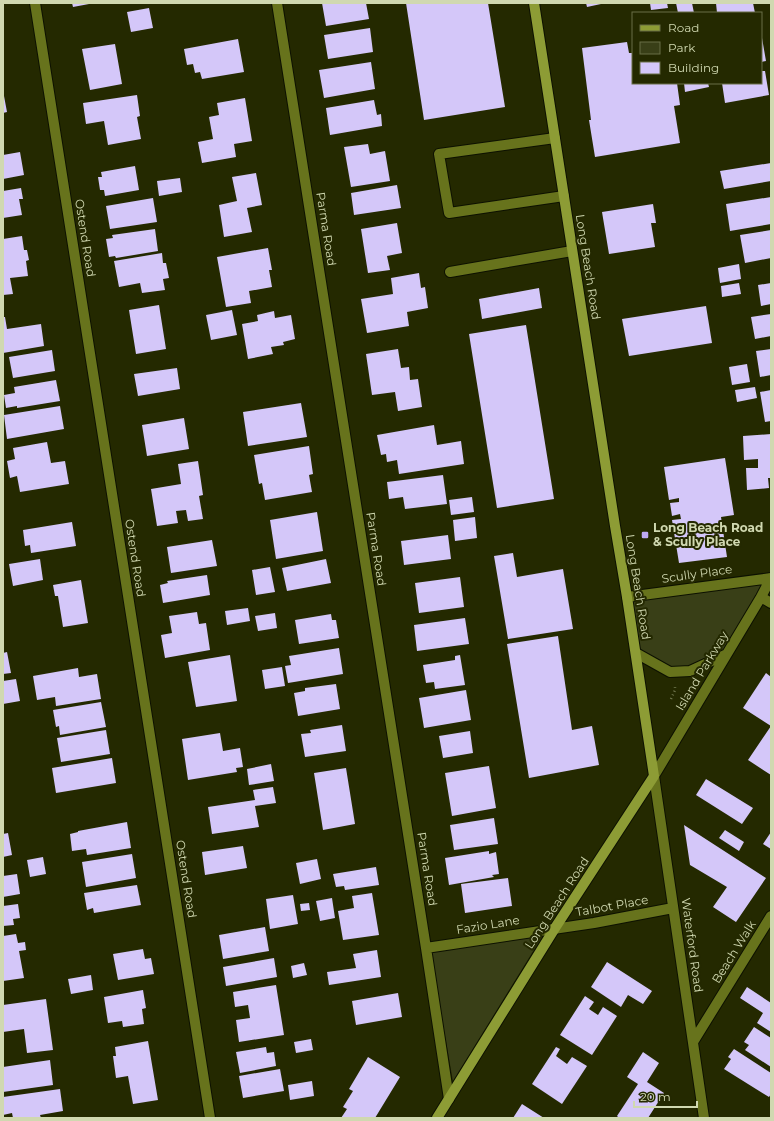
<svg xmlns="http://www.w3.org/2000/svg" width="774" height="1121" font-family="Montserrat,sans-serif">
<rect width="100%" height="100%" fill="#242900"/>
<path fill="#393f17" d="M765,581L726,651L691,668L671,670L639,652L632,599Z
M543,935L453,1081L430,951Z"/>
<path fill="#d4c7f9" d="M72,3H89V4L73,7Z
M322,3H366L369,19L326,26Z
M406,3H488L505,107L424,120Z
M586,3H601V4L587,7Z
M650,3H667L668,8L651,10Z
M676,3H692L694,13H678Z
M716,3H753L755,13H717Z
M149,8L153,28L131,32L127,12Z
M370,28L373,52L328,59L324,35Z
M762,38L766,61L761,62V39Z
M238,39L244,72L202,79L200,72L195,73L193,64L187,65L184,49Z
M627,42L629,53H633V83H677L680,105L674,106L680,143L595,157L589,120H591L582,48Z
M115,44L122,84L90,90L82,49Z
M371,62L375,89L324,98L319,70Z
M761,71H765L769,95L725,103L722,83H761Z
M684,83H708L709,87L685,92Z
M137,95L140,116L137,117L141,139L108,145L104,121L86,124L83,103Z
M3,96H4L7,112L3,113Z
M245,98L252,141L234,144L236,157L202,163L198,142L213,139L209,117L219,115L217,103Z
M374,100L377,115L381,114L382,126L330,135L326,108Z
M368,144L370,154L385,151L390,181L351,187L344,147Z
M20,152L24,175L3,179V155Z
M771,163V181L724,189L720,171Z
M135,166L139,190L105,196L104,190H100L98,177H102L101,172Z
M256,173L262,205L247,208L252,232L224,237L219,205L237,201L232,177Z
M180,178L182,192L159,196L157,181Z
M397,185L401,208L354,215L351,193Z
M21,188L23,199H19L22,215L3,218V191Z
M771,197V224L730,231L726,204Z
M153,198L157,222L110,229L106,206Z
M653,204L656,223H651L655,247L609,254L602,212Z
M397,223L402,253L387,256L390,270L368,273L361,229Z
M155,229L158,251L116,258L115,256L109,257L106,239L113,238L112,235Z
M771,230V258L745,263L740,235Z
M22,236L24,250H27L29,260L26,261L28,276L10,278L13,294L3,295V239Z
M268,248L272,270H269L272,287L249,291L251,303L226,307L217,257Z
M162,253L163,263H166L169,278L163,279L165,290L142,293L140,283L119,287L114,261Z
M739,264L741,279L720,283L718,268Z
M419,273L421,288L425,287L428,308L407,312L409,326L367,333L361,299L393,294L391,278Z
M739,283L741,294L722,297L721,286Z
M771,283V304L761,306L758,285Z
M539,288L542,308L482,319L479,299Z
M159,305L166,349L136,354L129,310Z
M706,306L712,343L629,356L622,319Z
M232,310L237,335L211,340L206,315Z
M274,311L275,318L291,315L295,339L283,342L284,345L271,347L273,354L248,359L242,324L258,321L257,315Z
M771,314V336L755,339L751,317Z
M3,317H5L7,329L41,324L44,346L3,353Z
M526,325L554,499L497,508L469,334Z
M398,349L401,368L409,367L410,380L418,379L422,407L398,411L395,392L372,395L366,354Z
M771,349V375L760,377L756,351Z
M52,350L55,371L13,378L9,357Z
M747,364L750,382L732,385L729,367Z
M177,368L180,389L138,396L134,374Z
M56,380L60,401L17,408V406L6,408L4,395L15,393L14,387Z
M755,387L757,398L737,402L735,390Z
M771,390V421L765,422L760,392Z
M301,403L307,437L248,446L243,412Z
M60,406L64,429L7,439L4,415Z
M184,418L189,449L147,456L142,425Z
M434,425L437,445L461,441L464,464L399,474L397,460L387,462L386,454L381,455L377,435Z
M771,434V478H768L769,488L747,490L746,468H758V459L744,460L743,436Z
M47,442L51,463L65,461L69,484L20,492L17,476L10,478L7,461L15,459L13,448Z
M309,446L313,474L309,475L312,492L265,500L262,483L259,484L254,455Z
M725,458L734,515L721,517L727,557L679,563L672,520L681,519L680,514L672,516L670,503L679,502V498L669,500L664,467Z
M198,461L203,495L199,496L203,519L188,521L186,510L176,511L178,523L157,526L151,489L181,484L178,464Z
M443,475L447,504L405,509L403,497L389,499L387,482Z
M472,497L474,512L451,515L449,500Z
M317,512L323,551L276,559L270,520Z
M475,517L477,538L455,541L453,520Z
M72,522L76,546L31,553L30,545L25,546L23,530Z
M448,535L451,559L404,565L401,541Z
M212,540L217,566L171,573L167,547Z
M513,553L517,577L563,569L573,629L508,639L494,556Z
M40,559L43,580L13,586L9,564Z
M326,559L331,583L287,591L282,568Z
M270,567L275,592L256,595L252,570Z
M207,575L210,595L163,603L160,585L168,583L167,581Z
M460,577L464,607L419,613L415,583Z
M81,580L88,623L63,627L58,596H55L53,585Z
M248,608L250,621L227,625L225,611Z
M197,612L199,624L206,623L210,650L165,658L161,635L172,633L169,616Z
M275,613L277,628L258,631L255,616Z
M331,614L332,620H336L339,638L299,644L295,620Z
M465,618L469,644L417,651L414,625Z
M558,636L572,730L592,726L599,765L529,778L507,644Z
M339,648L343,674L288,683L285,666L291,665L289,656Z
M7,652L11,673L3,674V653Z
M230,655L237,701L196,707L188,662Z
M460,655L465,685L435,689L434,682L426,683L423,665L455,660V656Z
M282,667L285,686L265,689L262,670Z
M78,668L79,677L97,674L101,699L56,706L55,697L37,700L33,676Z
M766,673L771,677V775L748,760L771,726L743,708Z
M16,679L20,701L3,704V681Z
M336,684L340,709L298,716L294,693L305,691V688Z
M466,690L471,720L424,728L419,698Z
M101,702L106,727L60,735L59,726L56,727L53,710Z
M342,725L346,751L305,757L301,734L311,733L310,730Z
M106,730L110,754L61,762L57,738Z
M470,731L473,753L443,758L439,736Z
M220,733L223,751L240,748L243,767L236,768L237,772L188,780L182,739Z
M112,758L116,783L56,793L52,768Z
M271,764L274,781L249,785L247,769Z
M489,766L496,808L452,816L445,773Z
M346,768L355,824L323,830L314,773Z
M706,779L753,808L742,824L696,795Z
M273,787L276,803L255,806L259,827L212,834L208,807L255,800L253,790Z
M494,818L498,844L454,850L450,825Z
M127,822L131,848L87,855L86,849L72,851L70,834L78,832V831Z
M684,825L766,878L736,922L713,907L727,887L690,865Z
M725,830L744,842L739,851L719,838Z
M771,832V849L763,844Z
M8,833L12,855L3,857V834Z
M243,846L247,868L205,875L202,852Z
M489,851V854L496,852L499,874L492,875L494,877L449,885L445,858Z
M132,854L136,878L86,887L82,862Z
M43,857L46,874L30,877L27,860Z
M317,859L321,879L300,884L296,863Z
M376,867L379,885L345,890L344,886L336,887L333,874Z
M17,874L20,894L3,897V876Z
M508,878L512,906L465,913L461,884Z
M137,885L141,905L94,913L93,908L87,910L84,893Z
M372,893L379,935L343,940L338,911L354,908L352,896Z
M293,895L298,924L270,929L266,899Z
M332,898L335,918L320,921L316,901Z
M309,903L310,910L301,911L300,904Z
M18,904L20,918L13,919L14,925L3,926V906Z
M265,927L269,951L223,959L219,935Z
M16,934L18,943L25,942L26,950L19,951L24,978L3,981V936Z
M143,949L145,959L151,958L154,974L118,980L113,954Z
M377,950L381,977L329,985L327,972L356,968L353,954Z
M274,958L277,977L226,986L223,967Z
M607,962L652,991L643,1004L628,995L621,1007L591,987Z
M304,963L307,975L293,978L291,966Z
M91,975L93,990L71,994L68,979Z
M276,985L284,1035L239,1042L236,1020L250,1018L248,1005L235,1007L233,992Z
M747,987L771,1003V1032L757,1023L763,1013L740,998Z
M143,990L146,1008L142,1009L144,1024L123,1027L122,1021L108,1023L104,997Z
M398,993L402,1017L356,1025L352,1001Z
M585,996L594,1002L589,1009L598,1015L603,1007L617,1016L592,1055L560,1035Z
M46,999L53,1050L27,1053L24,1029L3,1032V1005Z
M754,1027L771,1038V1067L745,1050L749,1045L744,1042Z
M311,1039L313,1050L296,1053L294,1042Z
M148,1041L158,1100L133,1104L128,1076L116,1078L113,1056H116L115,1047Z
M266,1047L267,1053L274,1052L276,1066L240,1073L236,1052Z
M556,1047L560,1049L556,1056L567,1064L572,1057L587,1066L562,1104L532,1084Z
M734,1049L771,1073V1094L769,1097L724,1069L731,1059L728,1057Z
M643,1052L659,1063L647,1082L664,1093L648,1118H619L617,1116L638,1084L627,1077Z
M368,1057L400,1077L375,1118H341L347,1109L343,1107L353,1091L349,1089Z
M50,1060L53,1085L3,1092V1067Z
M280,1069L284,1091L243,1098L239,1076Z
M312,1081L314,1096L290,1100L288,1085Z
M60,1089L63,1111L40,1115L41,1118H13L12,1113L3,1115V1097Z
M522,1104L544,1118H513Z"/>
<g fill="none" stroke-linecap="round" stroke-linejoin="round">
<g stroke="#0d1100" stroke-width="12">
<path id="minor" d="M35,3L210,1118
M277,3L426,948L449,1099
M555,138L439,154L449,213L564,196
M450,272L572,251
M627,597L771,578
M761,597L771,603
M636,653L670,672L690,671L727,654
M426,948L594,923L673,908
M693,1042L771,916
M704,1118L654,776L761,597L771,578"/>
</g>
<g stroke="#0d1100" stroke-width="12">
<path id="major" d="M437,1118L555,928L654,776L627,597L615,526L534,3"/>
</g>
<path stroke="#727950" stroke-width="2.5" stroke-dasharray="1 3" stroke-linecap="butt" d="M671,699L675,690V687"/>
<use href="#minor" stroke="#67731c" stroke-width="10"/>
<use href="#major" stroke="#8d9c35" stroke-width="10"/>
</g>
<rect fill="#bea9f4" stroke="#242900" stroke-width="1.5" x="641" y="531" width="8" height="8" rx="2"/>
<g text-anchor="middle" stroke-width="4" stroke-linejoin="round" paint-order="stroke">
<g font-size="12" fill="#d0d8b0" stroke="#242900">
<text transform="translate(326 229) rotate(81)" y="4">Parma Road</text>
<text transform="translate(85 238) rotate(81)" y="4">Ostend Road</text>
<text transform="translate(588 267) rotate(81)" y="4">Long Beach Road</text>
<text transform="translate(376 549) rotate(81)" y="4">Parma Road</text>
<text transform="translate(135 558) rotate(81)" y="4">Ostend Road</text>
<text transform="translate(697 574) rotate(-8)" y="4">Scully Place</text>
<text transform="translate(638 587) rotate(81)" y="4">Long Beach Road</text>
<text transform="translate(702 671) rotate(-59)" y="4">Island Parkway</text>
<text transform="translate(427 869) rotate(81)" y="4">Parma Road</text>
<text transform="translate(186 879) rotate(81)" y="4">Ostend Road</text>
<text transform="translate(557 903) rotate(-57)" y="4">Long Beach Road</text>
<text transform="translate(612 906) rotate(-10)" y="4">Talbot Place</text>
<text transform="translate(488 925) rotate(-9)" y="4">Fazio Lane</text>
<text transform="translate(692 945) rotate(82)" y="4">Waterford Road</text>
<text transform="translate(734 952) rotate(-58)" y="4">Beach Walk</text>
</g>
<g font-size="12" font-weight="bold" fill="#d0d8b0" stroke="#242900" text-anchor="start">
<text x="653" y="532">Long Beach Road<tspan x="653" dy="14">&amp; Scully Place</tspan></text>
</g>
</g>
<rect width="774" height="1121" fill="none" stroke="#d0d8b0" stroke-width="8"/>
<rect x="632" y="12" width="130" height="72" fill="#242900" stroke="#696f46"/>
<rect x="640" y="25" width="20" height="6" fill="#8d9c35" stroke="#696f46"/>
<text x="668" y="32" font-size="12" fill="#d0d8b0">Road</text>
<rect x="640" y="42" width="20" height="12" fill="#393f17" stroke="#696f46"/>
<text x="668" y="52" font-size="12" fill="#d0d8b0">Park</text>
<rect x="640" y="62" width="20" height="12" fill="#d4c7f9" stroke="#696f46"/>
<text x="668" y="72" font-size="12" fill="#d0d8b0">Building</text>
<path d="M634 1101v6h63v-6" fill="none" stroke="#d0d8b0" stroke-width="2"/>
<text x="640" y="1101" font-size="12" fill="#d0d8b0" stroke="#242900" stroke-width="3" paint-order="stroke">20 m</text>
</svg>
